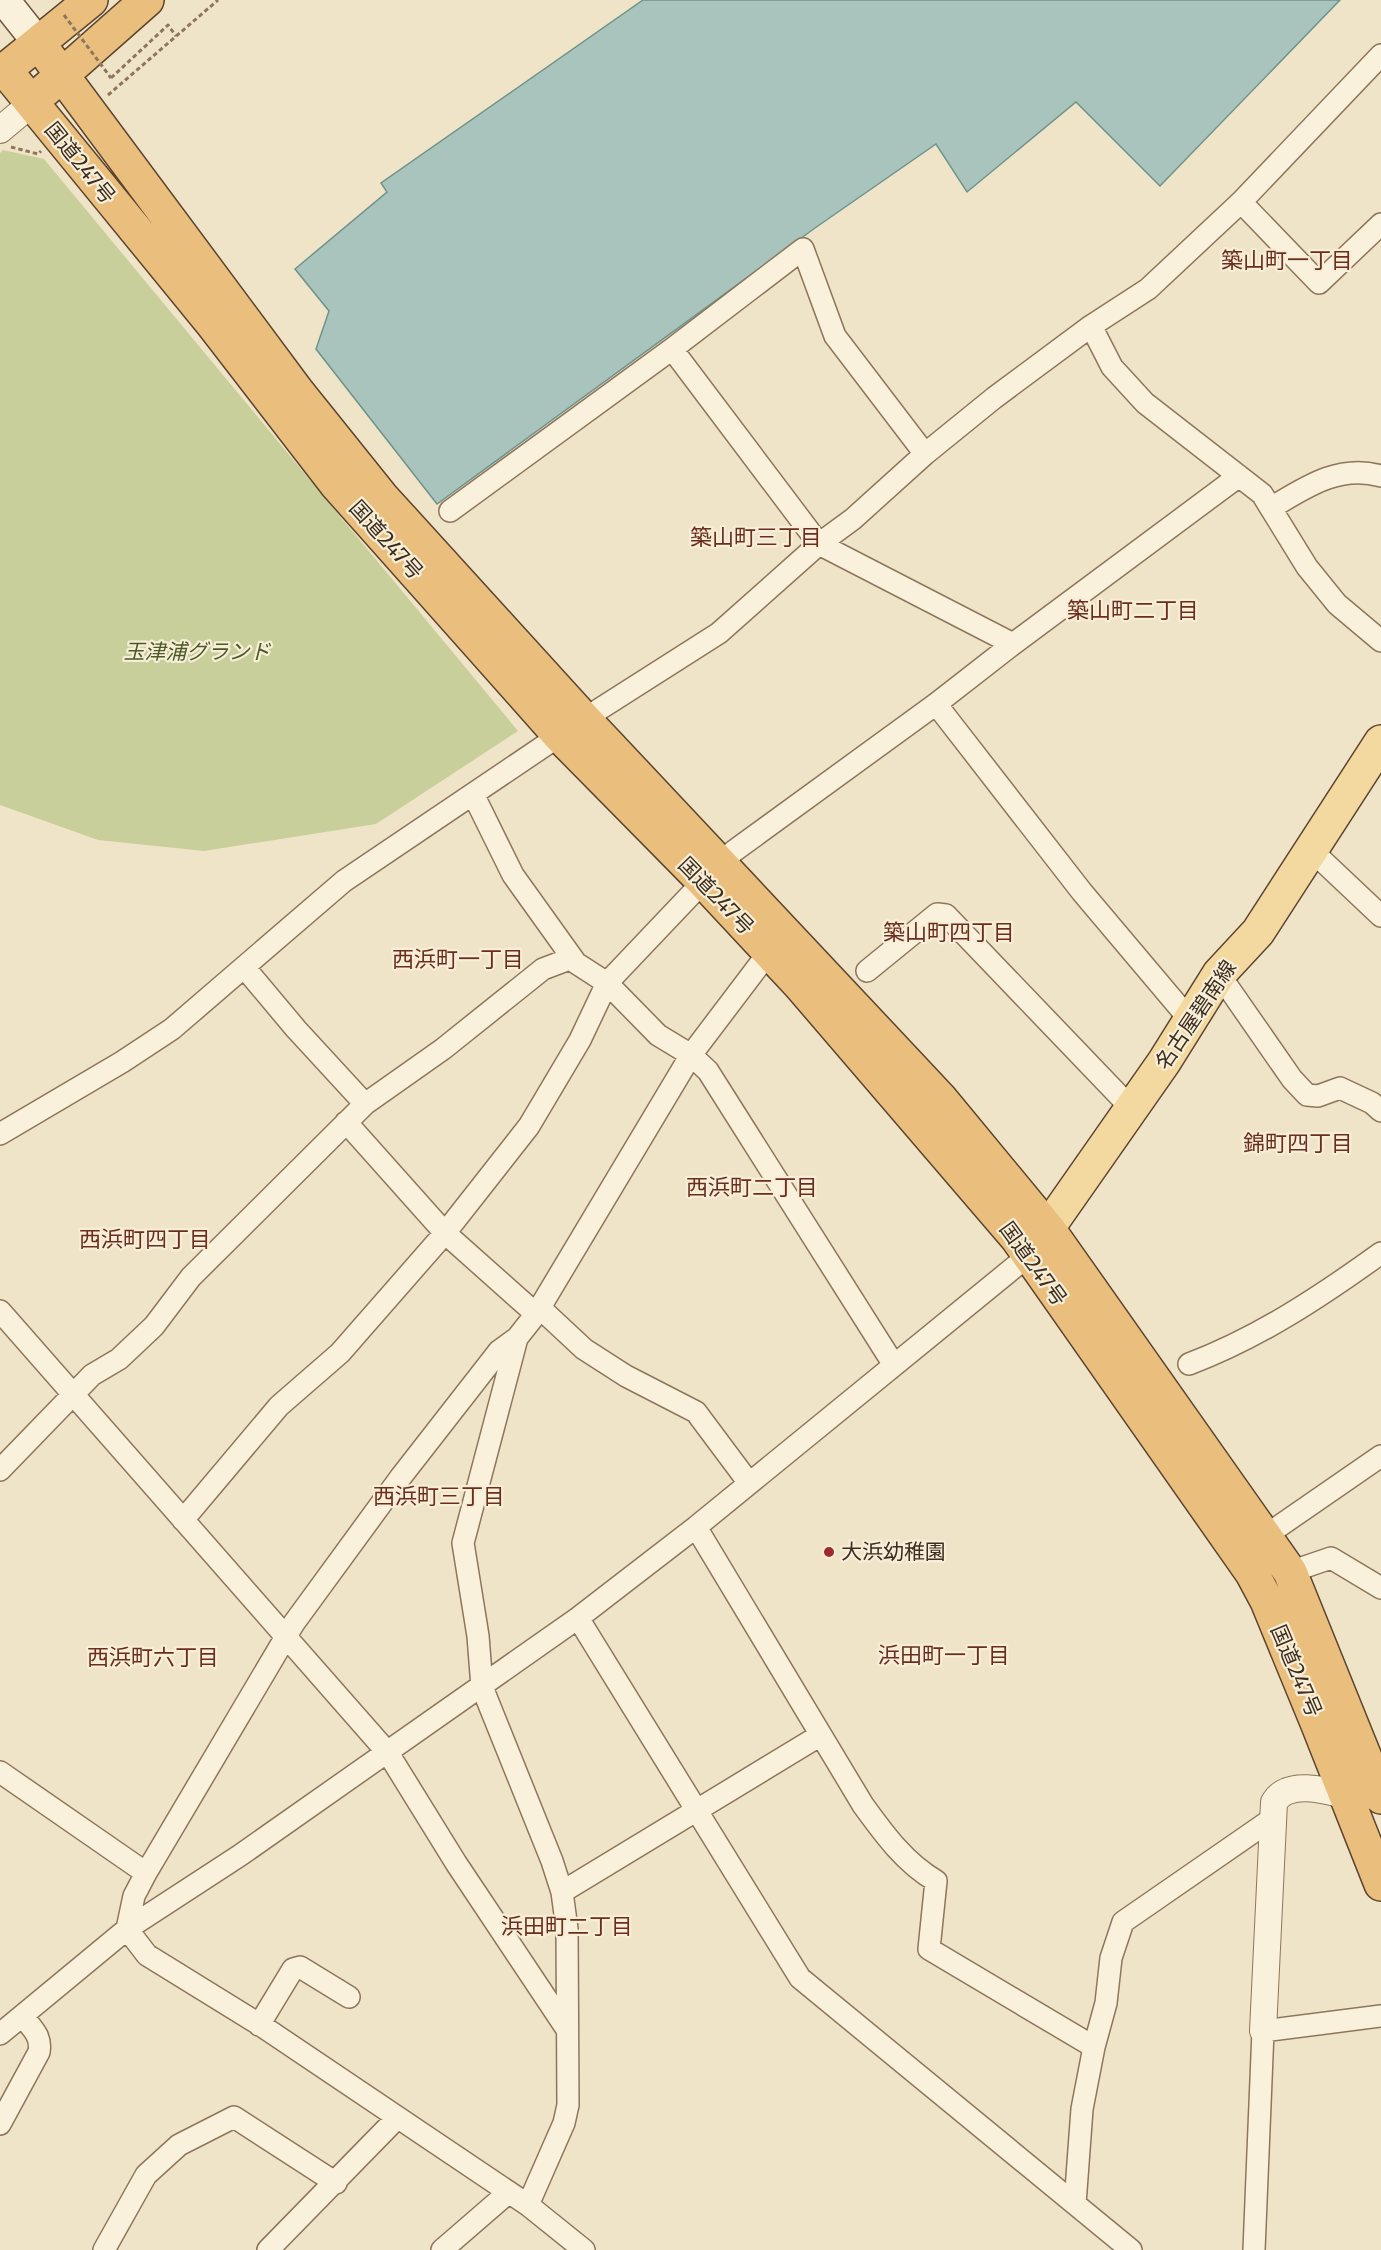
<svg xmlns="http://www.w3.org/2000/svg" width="1381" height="2250" font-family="Merriweather,'Noto Sans JP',serif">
<rect width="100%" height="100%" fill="#f0e4c8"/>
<path fill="#c9cf9b" d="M3,150L44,159L518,731L376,824L204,851L98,840L0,805V153Z"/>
<path fill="#a9c4bc" stroke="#6f938a" stroke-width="1.5" d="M643,0H1340L1160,186L1076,102L967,192L936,144L815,228L437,504L316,349L329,311L295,269L387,192L381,183Z"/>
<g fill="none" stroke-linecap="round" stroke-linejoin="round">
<g stroke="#8d765c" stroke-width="24">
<path id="minor" d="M1241,202L1319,283L1381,224
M1091,326L1112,367L1145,403L1262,494L1307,567L1337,604L1381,641
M672,349L819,544L1013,644
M1271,508C1306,487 1339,464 1381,476
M450,511L672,349L803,249L835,336L925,454
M936,704L1082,892L1190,1020
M473,794L513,875L576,963L607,983L658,1035L691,1055L708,1071L894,1365
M1310,849L1381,916
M244,967L296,1029L365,1104
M867,971L937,914L946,915L1132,1109
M1219,974L1292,1079L1307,1095L1318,1096L1340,1088L1372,1103L1381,1111
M346,1122L445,1233L536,1314
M0,1134L122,1062L172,1029L344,881L584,719L719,633L819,544L853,519L925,454L994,398L1091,326L1148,289L1241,202L1381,55
M540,1308L584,1349L626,1376L696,1412L749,1483
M0,1311L388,1753L456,1863L566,2028
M517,1338L463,1543L478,1636L482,1687L552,1861L562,1892L567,1929L568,2105L564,2123L528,2205
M1189,1364C1258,1338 1320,1297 1381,1253
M0,1470L92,1375L119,1359L154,1326L191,1277L365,1104L443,1049L543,969L572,958
M183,1520L279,1406L340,1353L445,1233L529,1126L580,1040L607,983L721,863L734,851L936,704L1013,644L1239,476
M696,1527L863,1805C884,1834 905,1863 936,1881L929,1949L1094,2047
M1265,1536L1381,1456
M1290,1572L1331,1558L1381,1588
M578,1618L800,1978L1131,2250
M0,1772L146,1873
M562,1892L819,1736
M259,2025L293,1969L300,1967L349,1997
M0,2034L127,1929L239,1856L578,1618L696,1527L1028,1256
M0,2124L39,2052C42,2036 32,2028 22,2016
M1075,2204L1082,2109L1094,2047L1106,2003L1111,1958L1123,1922L1272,1819
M104,2250L146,2175L179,2145L234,2117L336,2183
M268,2250L397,2118
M442,2250L509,2192
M584,2250L528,2205L262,2026L147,1955L127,1929L134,1896L146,1873L294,1623L400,1478L499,1351L517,1338L536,1314L691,1055L769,952
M1254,2250L1263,2031L1381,2016"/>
</g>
<g stroke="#8d765c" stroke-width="28">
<path id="tertiary" d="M0,130L31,104
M1263,2031L1274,1802C1290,1776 1337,1794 1360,1799"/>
</g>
<g stroke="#6f573f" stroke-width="33">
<path id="secondary" d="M4,0L39,44"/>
</g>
<g stroke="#5b4430" stroke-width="36">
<path id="primary" d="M1031,1252L1164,1062L1219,974L1258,932L1381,742"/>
</g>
<g stroke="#5b4430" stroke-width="36">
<path id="trunk" d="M91,0L5,70L211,322L336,484L560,736L704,882L800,985L1017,1238L1252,1573L1267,1601L1318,1725L1381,1884
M39,44L297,391L382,497L584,719L940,1098L1049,1230L1290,1572L1381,1797
M45,90L147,0"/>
</g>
<path stroke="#8d765c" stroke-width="3" stroke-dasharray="4.5 3" stroke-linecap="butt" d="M111,78L168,25L176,36
M108,95L218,0
M11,147L38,154L41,151"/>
<use href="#minor" stroke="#faf1dc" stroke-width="21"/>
<use href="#tertiary" stroke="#faf1dc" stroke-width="26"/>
<use href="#secondary" stroke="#faf1dc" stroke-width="30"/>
<use href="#primary" stroke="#f3d9a0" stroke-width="33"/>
<use href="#trunk" stroke="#eabe7c" stroke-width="33"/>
<path stroke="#8d765c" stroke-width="3" stroke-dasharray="4.5 3" stroke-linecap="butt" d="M64,15L111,78"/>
</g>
<circle fill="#9e2a2b" stroke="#f7eed8" stroke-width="2" cx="829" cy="1552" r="6"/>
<g text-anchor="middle" stroke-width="4.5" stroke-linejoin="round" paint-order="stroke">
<g font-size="21" fill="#3d2e20" stroke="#f7eed8">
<text transform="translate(80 163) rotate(51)" y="7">国道247号</text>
<text transform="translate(386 540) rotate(48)" y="7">国道247号</text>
<text transform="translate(716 896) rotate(46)" y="7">国道247号</text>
<text transform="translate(1196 1015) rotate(-56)" y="7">名古屋碧南線</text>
<text transform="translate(1033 1264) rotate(54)" y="7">国道247号</text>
<text transform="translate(1296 1671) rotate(67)" y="7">国道247号</text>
</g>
<g font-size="21" font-style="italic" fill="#4d5a26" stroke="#f7eed8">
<text x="197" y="659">玉津浦グランド</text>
</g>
<g font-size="21" fill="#3d2e20" stroke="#f7eed8" text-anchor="start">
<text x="841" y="1559">大浜幼稚園</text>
</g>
<g font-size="22" fill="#6b2e1e" stroke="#f7eed8">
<text x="1287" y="268">築山町一丁目</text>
<text x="756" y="545">築山町三丁目</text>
<text x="1133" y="618">築山町二丁目</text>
<text x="949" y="940">築山町四丁目</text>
<text x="458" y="967">西浜町一丁目</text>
<text x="1298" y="1151">錦町四丁目</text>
<text x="752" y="1195">西浜町二丁目</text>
<text x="145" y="1247">西浜町四丁目</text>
<text x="439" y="1504">西浜町三丁目</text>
<text x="944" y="1663">浜田町一丁目</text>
<text x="153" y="1665">西浜町六丁目</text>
<text x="567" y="1934">浜田町二丁目</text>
</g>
</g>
</svg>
